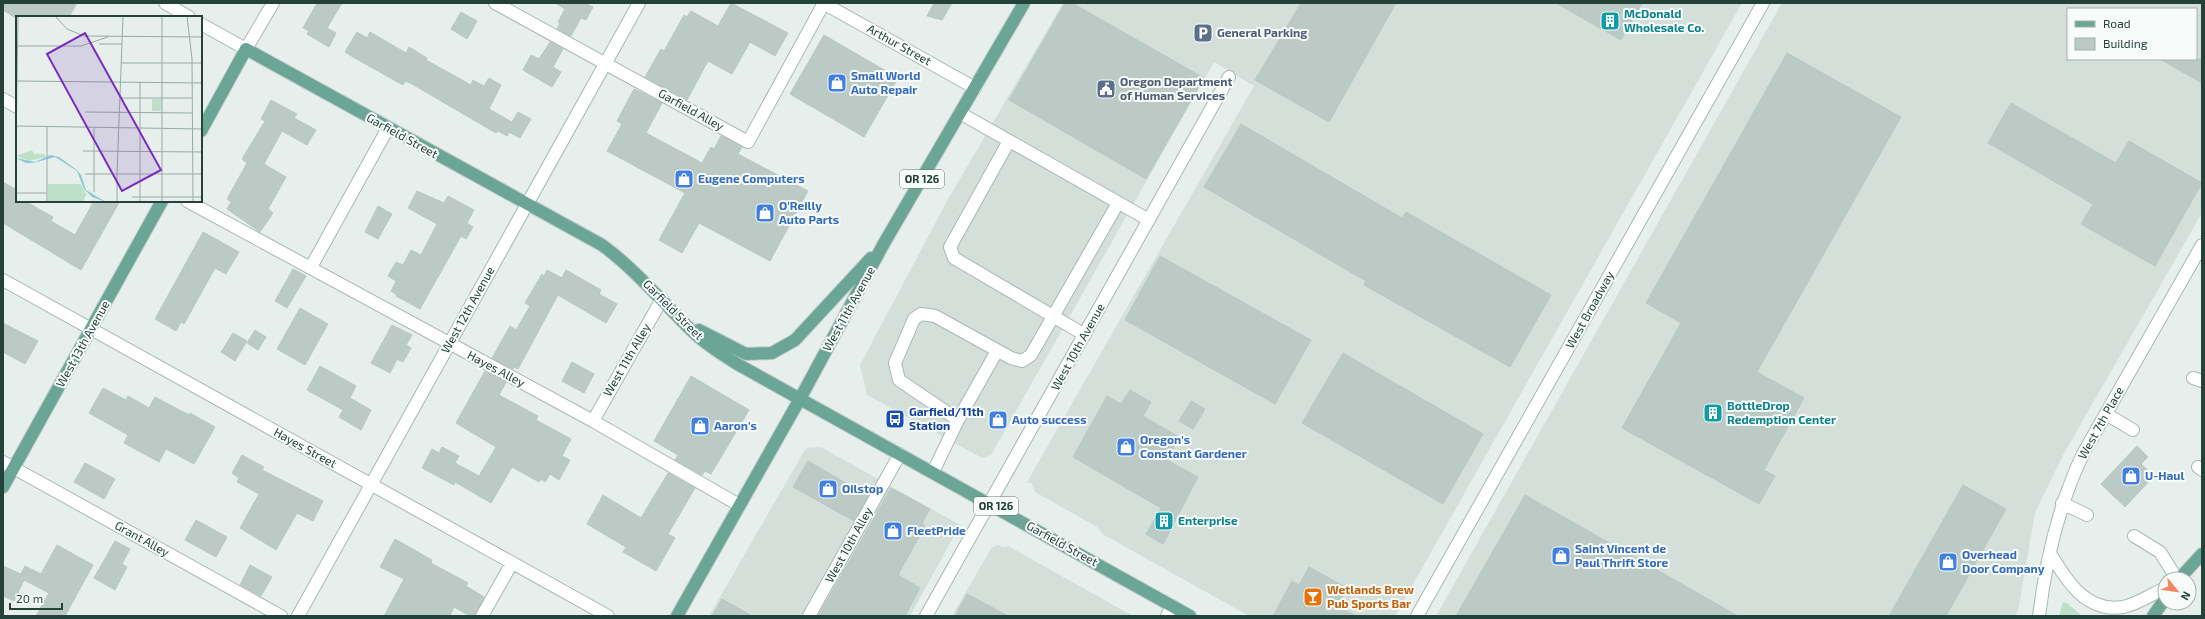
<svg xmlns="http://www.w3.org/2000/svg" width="2205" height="619" font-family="'Exo 2',sans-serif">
<rect width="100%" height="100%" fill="#e6efeb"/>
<path fill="#d4dfda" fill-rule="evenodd" d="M1063,3H1742L1395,616H1249L1104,535L1097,527L1035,492L1032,484L1027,482L1254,86L1214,62L991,455L982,458L867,395L860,365L947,201Z
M1782,3H2202V213L2063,455L2035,513L2018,611L2015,616H1436ZM2068,9H2196V59H2068Z
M821,447L960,525L910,616H709L806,448Z
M998,545L1002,547L1008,546L1133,616H952L992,547Z"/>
<path fill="#bfe0c8" d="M2063,602L2067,603L2082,616H2059Z"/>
<path fill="#bbcac4" stroke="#b8c9c2" d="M3,3H77L69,17H14L3,10Z
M317,3H342L327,28L336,33L329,47L307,34L309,31L303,28Z
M555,3H589L588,5L593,7L586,20L581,18L571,36L557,29L560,23L558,22L565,9Z
M731,3L788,33L775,56L750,42L732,74L708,61L687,100L645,77L661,49L664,51L684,15L687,17L691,11L718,26Z
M934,3H952L942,20L927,16Z
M1065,3H1072L1204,78L1146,179L1009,100Z
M1301,3H1396L1329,122L1255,80Z
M1556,3H1642L1621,40Z
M461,12L477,21L467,39L451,29Z
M357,32L367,38L370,32L406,53L409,47L427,58L426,60L471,85L473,80L484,86L489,78L501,85L489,109L512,122L518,112L531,119L520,138L509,132L507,136L498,131L496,133L412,84L405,81L403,85L353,57L345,52Z
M824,35L898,78L864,137L790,94Z
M550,42L563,49L553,67L561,72L552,87L523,70L531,55L539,59Z
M1787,53L1901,117L1757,372L1804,398L1764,470L1775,476L1759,504L1622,428L1681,323L1646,303Z
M2160,59H2202V83Z
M634,89L662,103L646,133L702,163L711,147L714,149L721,136L742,147L738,154L808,191L770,261L699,223L682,253L659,240L685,193L607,151L622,124L617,121Z
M271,100L297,114L294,118L316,130L307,145L282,131L264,164L286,177L268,209L273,213L260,232L227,209L231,202L227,199L247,163L242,159L265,121L261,119Z
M2011,103L2116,163L2129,141L2202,183L2155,266L2081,224L2093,204L1988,143Z
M1241,124L1402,218L1406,212L1551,295L1510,367L1364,285L1366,281L1204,187Z
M3,182L17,190V201H25L53,217L51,221L75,235L94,201H120L81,270L3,223Z
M417,191L444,203L448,196L474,210L467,223L473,227L466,239L461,236L420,309L396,296L397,295L391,291L396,281L388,276L396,262L403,265L411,250L421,255L437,224L408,208Z
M378,206L392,214L378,239L365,232Z
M203,232L239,252L226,274L215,268L184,324L181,322L176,331L155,319Z
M1160,256L1311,340L1275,404L1125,320Z
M293,269L306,276L287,308L275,301Z
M547,270L562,278L566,270L601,290L599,294L617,304L606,323L558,295L518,369L514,367L513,369L492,358L510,326L516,330L530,306L525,303L542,274L544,276Z
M300,308L328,324L305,365L277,349Z
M3,323L38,341L25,364L3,352Z
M392,325L412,335L406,345L411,348L403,362L397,359L390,373L371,363Z
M255,330L266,337L258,350L247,343Z
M233,333L247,341L235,361L221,352Z
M1343,353L1483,434L1443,504L1302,423Z
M572,362L594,374L584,393L562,381Z
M320,366L356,386L350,398L371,410L361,430L339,417L343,410L307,390Z
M485,371L506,382L499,395L538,416L536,420L571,439L562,456L570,460L559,480L550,474L545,482L541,479L539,482L512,467L491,503L455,482L454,485L422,468L432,449L439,453L442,447L459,456L455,463L479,476L496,447L456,423Z
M691,376L749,410L711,474L705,471L702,475L675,460L678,455L654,441Z
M103,388L126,400L128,396L149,408L155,397L189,415L190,413L215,427L194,464L166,449L159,462L124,443L128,435L89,413Z
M1130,390L1151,402L1143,416L1179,437L1167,460L1198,477L1163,544L1146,534L1161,508L1073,457L1107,396L1121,404Z
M1191,401L1205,409L1193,429L1179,421Z
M2137,446L2148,457L2141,464L2154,476L2125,507L2101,484Z
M242,455L264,467L262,470L323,501L313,521L297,513L276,550L240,528L259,494L237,482L239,478L232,473Z
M808,461L868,496L854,521L793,487Z
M85,463L115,479L104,499L74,482Z
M668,473L695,488L668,534L675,538L656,571L623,552L626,547L587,524L603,495L641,518Z
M1963,485L2006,509L1946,616H1889Z
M891,488L930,509L922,523L925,526L898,575L920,588L905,616H818Z
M1525,495L1738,616H1456Z
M196,520L227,537L216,557L185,540Z
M395,539L432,560L431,563L468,583L466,586L484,597L475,616H470L454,607L450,616H384L404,579L380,567Z
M115,541L130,549L122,564L127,567L115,590L94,578Z
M57,545L93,565L65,616H36L49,593L24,580L14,601L3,596V566L21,574L25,566L41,574Z
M250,565L272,577L261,596L240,585Z
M1309,567L1347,588L1337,606L1356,616H1273L1292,581L1299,585Z
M967,594L1008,616H955Z
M722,599L752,616H712Z"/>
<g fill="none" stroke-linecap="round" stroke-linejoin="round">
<g stroke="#a8b8b2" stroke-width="14">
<path id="minor" d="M165,3L189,17
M495,3L748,142L824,3
M823,3L975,88
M201,24L246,49L273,3
M3,99L17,107
M960,113L1149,220
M1009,141L950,247L954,258L1085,335
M187,201L593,421L739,505
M311,267L388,128
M3,280L608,616
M997,351L958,420L899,380L895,363L914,319L921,314L935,316L1011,358L1022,361L1031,355L1118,203
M2193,378L2202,381
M2106,414L2133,430
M593,421L662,299
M3,462L281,616
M2198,467L2202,470
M933,472L958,420
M2062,503L2087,515
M2134,536L2160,552L2177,579
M2050,553C2066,580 2086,613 2123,607C2138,604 2152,594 2165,588
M298,616L639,3
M482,616L512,563
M809,616L900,454
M926,616L1229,77
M1167,616L1172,606
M1417,616L1763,3
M2039,616C2046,559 2059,503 2084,452L2202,245"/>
</g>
<g stroke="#c2cac8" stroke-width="14">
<path id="major" d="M201,131L246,49L602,245C636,270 662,302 692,331C706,345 723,355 739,365L1190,616
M699,330L746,354L772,353L795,340L871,258
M3,487L162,201
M2179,579L2202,554
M677,616L801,397L883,245L1024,3
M2153,616L2165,599"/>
</g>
<use href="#minor" stroke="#fff" stroke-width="12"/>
<use href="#major" stroke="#6aa596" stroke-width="12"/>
</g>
<defs>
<g id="building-square" transform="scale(1)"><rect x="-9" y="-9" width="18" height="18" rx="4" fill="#0f9aa8" stroke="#f7fbf9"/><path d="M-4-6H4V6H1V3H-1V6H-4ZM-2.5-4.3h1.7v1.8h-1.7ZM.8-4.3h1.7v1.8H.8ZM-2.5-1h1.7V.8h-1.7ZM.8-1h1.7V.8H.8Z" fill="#fff"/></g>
<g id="parking-square" transform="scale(1)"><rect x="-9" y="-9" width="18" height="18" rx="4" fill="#5c6f8a" stroke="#f7fbf9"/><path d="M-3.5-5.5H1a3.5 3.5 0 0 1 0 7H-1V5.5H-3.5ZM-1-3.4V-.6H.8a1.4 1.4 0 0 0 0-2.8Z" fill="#fff"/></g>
<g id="shop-square" transform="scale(1)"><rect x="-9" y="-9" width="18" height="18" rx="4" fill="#3f7fe0" stroke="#f7fbf9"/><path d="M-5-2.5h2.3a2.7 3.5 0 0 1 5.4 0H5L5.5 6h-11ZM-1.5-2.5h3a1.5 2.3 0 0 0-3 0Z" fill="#fff"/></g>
<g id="civic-square" transform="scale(1)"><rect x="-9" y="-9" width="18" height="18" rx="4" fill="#5c6f8a" stroke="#f7fbf9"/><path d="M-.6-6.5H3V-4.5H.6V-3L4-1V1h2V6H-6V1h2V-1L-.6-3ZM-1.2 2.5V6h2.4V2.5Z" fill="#fff"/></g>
<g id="bus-square" transform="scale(1)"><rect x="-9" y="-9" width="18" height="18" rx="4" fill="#1a4fb4" stroke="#f7fbf9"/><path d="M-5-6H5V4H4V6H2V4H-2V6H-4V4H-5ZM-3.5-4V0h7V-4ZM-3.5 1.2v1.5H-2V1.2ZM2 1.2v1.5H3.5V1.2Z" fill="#fff"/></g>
<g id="bar-square" transform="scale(1)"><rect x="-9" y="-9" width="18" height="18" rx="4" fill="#e8710a" stroke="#f7fbf9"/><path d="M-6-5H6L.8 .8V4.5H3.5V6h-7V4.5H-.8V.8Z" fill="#fff"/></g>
</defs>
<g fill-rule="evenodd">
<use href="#building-square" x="1610" y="21"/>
<use href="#parking-square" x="1203" y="33"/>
<use href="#shop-square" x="837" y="83"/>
<use href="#civic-square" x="1106" y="89"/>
<use href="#shop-square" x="684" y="179"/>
<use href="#shop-square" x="765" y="213"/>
<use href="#building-square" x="1713" y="413"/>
<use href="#bus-square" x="895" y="419"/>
<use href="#shop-square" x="998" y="420"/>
<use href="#shop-square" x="700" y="426"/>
<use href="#shop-square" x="1126" y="447"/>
<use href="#shop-square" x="2131" y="476"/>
<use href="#shop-square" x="828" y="489"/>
<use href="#building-square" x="1164" y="521"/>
<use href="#shop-square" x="893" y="531"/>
<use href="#shop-square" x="1561" y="556"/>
<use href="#shop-square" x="1948" y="562"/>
<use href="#bar-square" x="1313" y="597"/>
</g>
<g text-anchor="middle" stroke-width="4" stroke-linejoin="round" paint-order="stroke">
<g fill="#f7fbf9" stroke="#637a73" stroke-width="1">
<rect x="900" y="170" width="44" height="18" rx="3"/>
<rect x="974" y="497" width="44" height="18" rx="3"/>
</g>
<g font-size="11" font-weight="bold" fill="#24423a">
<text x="922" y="183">OR 126</text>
<text x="996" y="510">OR 126</text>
</g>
<g font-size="12" font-weight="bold" fill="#0d838f" stroke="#f7fbf9" text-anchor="start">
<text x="1624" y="18">McDonald<tspan x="1624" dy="14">Wholesale Co.</tspan></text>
<text x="1727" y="410">BottleDrop<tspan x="1727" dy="14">Redemption Center</tspan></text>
<text x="1178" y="525">Enterprise</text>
</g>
<g font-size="12" font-weight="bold" fill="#4e5e75" stroke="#f7fbf9" text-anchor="start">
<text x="1217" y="37">General Parking</text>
<text x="1120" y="86">Oregon Department<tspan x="1120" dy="14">of Human Services</tspan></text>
</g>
<g font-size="12" fill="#24423a" stroke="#f7fbf9">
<text transform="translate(899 45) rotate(29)" y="4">Arthur Street</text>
<text transform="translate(691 110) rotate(29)" y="4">Garfield Alley</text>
<text transform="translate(402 136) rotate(29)" y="4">Garfield Street</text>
<text transform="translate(849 309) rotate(-61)" y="4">West 11th Avenue</text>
<text transform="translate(468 310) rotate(-61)" y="4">West 12th Avenue</text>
<text transform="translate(673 310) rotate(45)" y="4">Garfield Street</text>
<text transform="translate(1590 310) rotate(-61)" y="4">West Broadway</text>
<text transform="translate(83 344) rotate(-61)" y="4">West 13th Avenue</text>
<text transform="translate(1078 347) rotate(-61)" y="4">West 10th Avenue</text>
<text transform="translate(627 360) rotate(-60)" y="4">West 11th Alley</text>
<text transform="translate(496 369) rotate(28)" y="4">Hayes Alley</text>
<text transform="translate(2101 423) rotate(-61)" y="4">West 7th Place</text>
<text transform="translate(305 448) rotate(29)" y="4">Hayes Street</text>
<text transform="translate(142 539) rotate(29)" y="4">Grant Alley</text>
<text transform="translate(1062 544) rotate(29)" y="4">Garfield Street</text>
<text transform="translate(849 545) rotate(-61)" y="4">West 10th Alley</text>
</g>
<g font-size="12" font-weight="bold" fill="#366cbe" stroke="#f7fbf9" text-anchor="start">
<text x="851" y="80">Small World<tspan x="851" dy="14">Auto Repair</tspan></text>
<text x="698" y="183">Eugene Computers</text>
<text x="779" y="210">O'Reilly<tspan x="779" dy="14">Auto Parts</tspan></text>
<text x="1012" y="424">Auto success</text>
<text x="714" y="430">Aaron's</text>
<text x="1140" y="444">Oregon's<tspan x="1140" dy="14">Constant Gardener</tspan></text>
<text x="2145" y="480">U-Haul</text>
<text x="842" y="493">Oilstop</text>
<text x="907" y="535">FleetPride</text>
<text x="1575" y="553">Saint Vincent de<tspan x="1575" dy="14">Paul Thrift Store</tspan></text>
<text x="1962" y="559">Overhead<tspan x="1962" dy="14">Door Company</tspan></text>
</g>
<g font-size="12" font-weight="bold" fill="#164399" stroke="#f7fbf9" text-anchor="start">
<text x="909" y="416">Garfield/11th<tspan x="909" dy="14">Station</tspan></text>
</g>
<g font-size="12" font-weight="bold" fill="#c56008" stroke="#f7fbf9" text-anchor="start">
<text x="1327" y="594">Wetlands Brew<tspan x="1327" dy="14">Pub Sports Bar</tspan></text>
</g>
</g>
<g transform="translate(16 16)">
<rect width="186" height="186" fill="#e6efeb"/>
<path d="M136,83H145V95H136ZM16,134L18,138H29V141L13,145L0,140ZM32,168H65L71,180H69L68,186H32Z" fill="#bfe0c8"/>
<path d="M34,139L43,141L61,154L65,159L70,174L90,186L76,181L68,173L61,155L39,141L17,147H10L0,142L19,146Z" fill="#8ec9d4"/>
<path fill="none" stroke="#98aaa4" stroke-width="1" d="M39,0L51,13L68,20L186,21M107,0L101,158H186M146,0V186M171,0L176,43L177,186M83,28H106M0,30H65L92,21M105,47H186M1,65L186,67M104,82H176M69,96L176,97M0,110L186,113M0,132L2,0M67,135L186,136M69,158H101V186M78,176V112M0,177H31M116,181H186M31,186V111M124,186V66"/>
<path fill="#7b2cbf" fill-opacity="0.15" stroke="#7b2cbf" stroke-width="2" d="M69,17L145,154L106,175L31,38Z"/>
<rect width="186" height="186" fill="none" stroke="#24423a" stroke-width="2"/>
</g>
<rect width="2205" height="619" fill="none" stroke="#24423a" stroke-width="8"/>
<rect x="2067" y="8" width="130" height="52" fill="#f7fbf9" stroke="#a3b1ad"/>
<rect x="2075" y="21" width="20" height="6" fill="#6aa596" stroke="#a3b1ad"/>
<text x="2103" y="28" font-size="12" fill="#24423a">Road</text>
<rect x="2075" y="38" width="20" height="12" fill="#bbcac4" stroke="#a3b1ad"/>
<text x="2103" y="48" font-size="12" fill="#24423a">Building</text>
<g transform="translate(2177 591) rotate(119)"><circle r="19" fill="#f7fbf9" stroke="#a3b1ad"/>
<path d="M0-3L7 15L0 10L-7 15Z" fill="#f4845f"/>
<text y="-6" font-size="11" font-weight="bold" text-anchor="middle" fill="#24423a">N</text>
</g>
<path d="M10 603v6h52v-6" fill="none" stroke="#24423a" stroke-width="2"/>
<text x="16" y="603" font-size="12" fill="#24423a" stroke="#f7fbf9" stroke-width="3" paint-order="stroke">20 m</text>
</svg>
